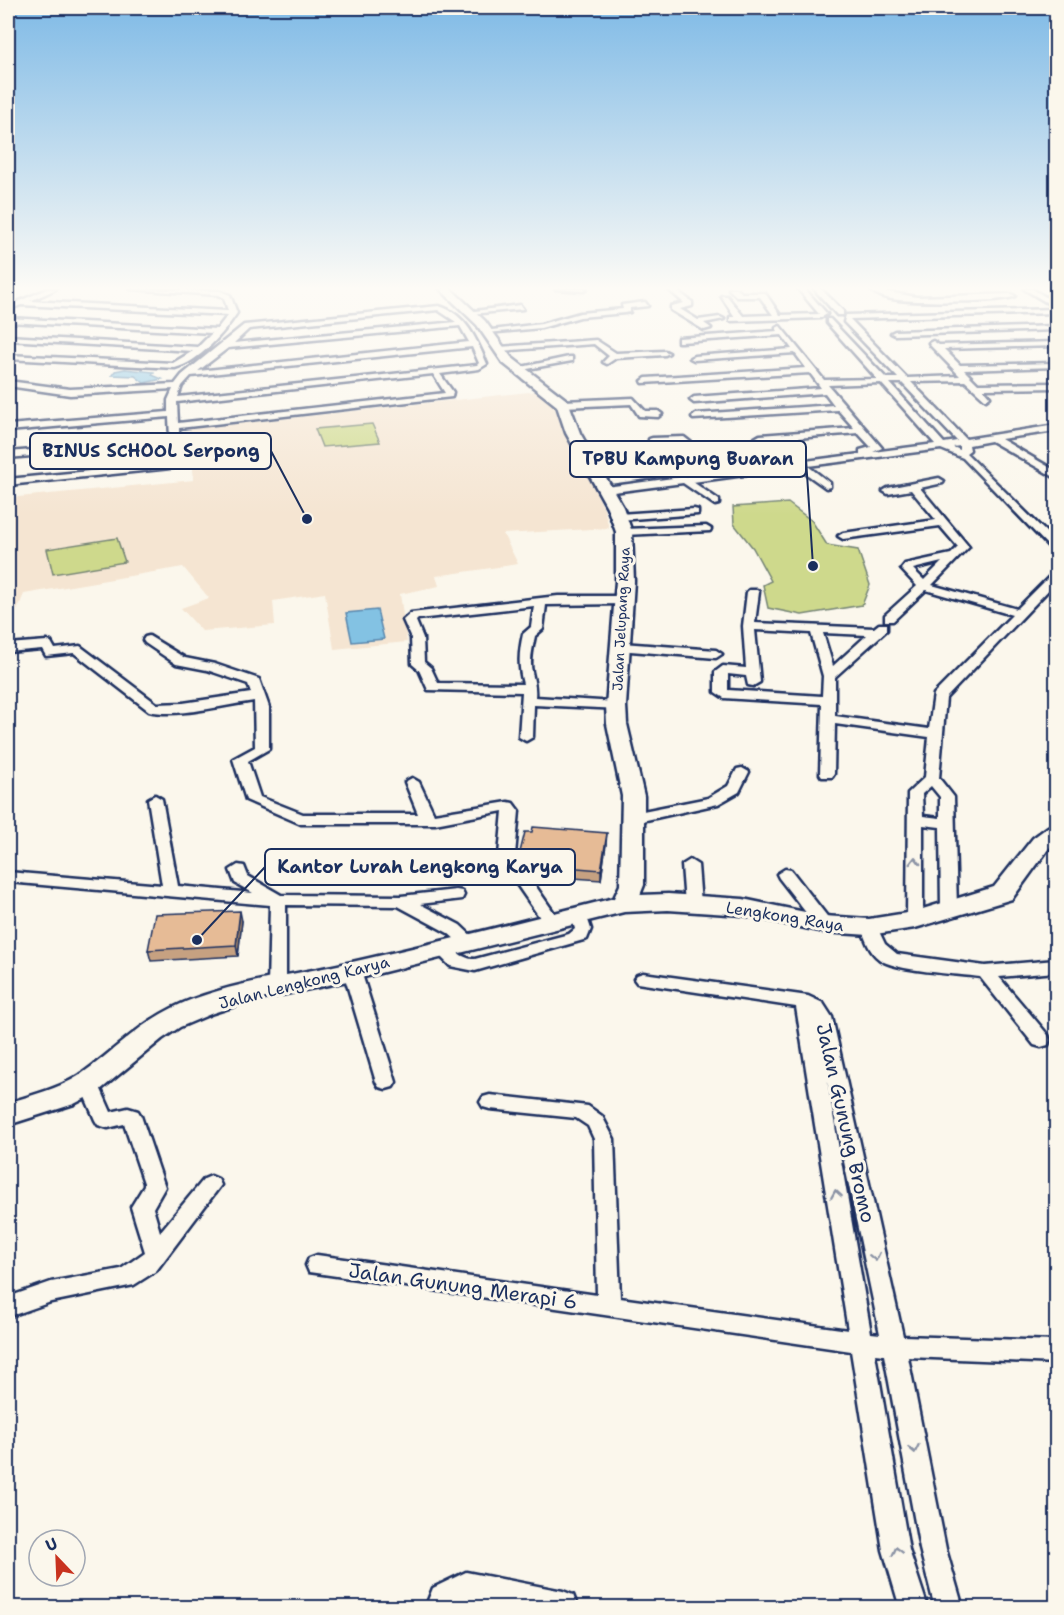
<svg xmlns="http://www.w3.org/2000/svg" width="1064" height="1615" font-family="'Shantell Sans',sans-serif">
<rect width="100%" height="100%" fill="#fbf7ec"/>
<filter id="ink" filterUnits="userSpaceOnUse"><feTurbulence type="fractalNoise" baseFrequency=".0167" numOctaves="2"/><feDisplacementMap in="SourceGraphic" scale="12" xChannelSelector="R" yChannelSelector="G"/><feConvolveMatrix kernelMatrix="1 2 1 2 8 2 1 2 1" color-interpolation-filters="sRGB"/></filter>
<g filter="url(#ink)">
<path fill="#f5e5d2" d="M538,391L552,403L604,509L609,528L503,534L518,564L436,576L439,586L400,594L407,642L334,649L325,593L273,601L275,625L202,631L181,608L209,598L183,567L24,594L8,632V498L194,480L189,429Z"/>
<path fill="#ced98c" stroke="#748475" stroke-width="1.5" d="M372,424L380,442L322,447L315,429Z
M788,503L812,521L827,545L858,550L870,585L862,605L802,615L768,608L763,585L771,581L753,548L734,524L733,507Z
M117,538L125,562L53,574L47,549Z"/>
<path fill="#83c2e3" stroke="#5987ae" stroke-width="1.5" d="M125,369L154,372L152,375L162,379L144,383L135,376L112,375L115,371Z
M377,610L384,639L352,642L346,613Z"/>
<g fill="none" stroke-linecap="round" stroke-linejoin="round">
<g stroke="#1b2f5e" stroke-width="5">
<path id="street" d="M47,289H56L30,301L228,311L224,298L218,295L130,289L220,291L230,295L237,313C224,333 199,362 175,368L8,359V355L173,363L193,351L8,340V336L198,347L212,333L8,322V318L217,329L228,315L21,305L8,310V306Z
M555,289H587L584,291Z
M668,289H675L692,302V306L680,309L698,320L720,317L724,319L704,323L711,328L704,330L671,310V306L684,303Z
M729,289H737L742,293H765L780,315L819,314L798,289H805L827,314L820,318L730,321V317H735L721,296H727L743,316L773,315L760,297H737Z
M814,289H821L843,311V315H837Z
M869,289L917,297L1011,294L1015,296C1002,303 917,302 899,300C888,299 877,296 869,289Z
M1024,289H1032L1056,303V308Z
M645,302L648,306L630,308V312L625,313L580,317L541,328L487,333L483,331L541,324L580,313L623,309L622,305Z
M520,305L523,309L471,314L467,312Z
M439,306C466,314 477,340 487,364L479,369L440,374L453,392L452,397L179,428L180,467L8,485V479L172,463L171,444L8,458V452L170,439L169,417L8,431V425L168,412V400L173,389L70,395L8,386V381L70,389L175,384L182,375L244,325ZM438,310L456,322L234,343L249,329ZM460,326L469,342L198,371L228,348ZM472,347L479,363L477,365L178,397L182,386L191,376ZM433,374L445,393L178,423L177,402Z
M1056,309V313L850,319L907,378L960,376L930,345L929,343L933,341L939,345L1056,342V346L944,349L960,365L1056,363V367L964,370L978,384L1056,383V388L983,389L990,397L986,400L965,381L911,382L966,439L1056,425V431L1001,439L1056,471V478L991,441L969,445L970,450L966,453L1056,542V551L1052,550L963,458L941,449L808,466L830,483V487L826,488L798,468L693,482L719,500V504L715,505L683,483L606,493L601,490L606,487L725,471L705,455L692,453L679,442L649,443V439L652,438L684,437L698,448L711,450L735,470L860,454V450L871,447L858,433L760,441L755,438L760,435L854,428L838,410L693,419L692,417L696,414L834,405L825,393L694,403L690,400L694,397L821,388L810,373L643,383L642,381L646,378L806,368L795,353L694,360L690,358L694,356L792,349L782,335L681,342H678V338L778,331L776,328L780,326L824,380L877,379L827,323V319H830L886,378H898L844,322L846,315ZM881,383L935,444L873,452L882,448L828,385ZM890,383H902L957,441L944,443ZM960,446V450L953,447Z
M1056,326V330L895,335L891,333L895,331Z
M596,340L616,353L665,351L669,353L665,355L616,358L607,364L603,362L609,356L594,344L499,351L495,349L499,347Z
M569,357H572V361L516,371L512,369Z
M633,398L645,411H658L662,414L658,417L639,416L631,404L563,407L559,404L563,401Z
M939,478L944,481L943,483L920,488L969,547L932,585L1017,609L1052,574L1056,573V582L946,698L939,778L954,797L957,909L955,913H943L941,909L940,827L923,825V920L921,924H909L907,920L908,793L925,777L929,737L835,724L834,774L832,777H822L820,774L822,704L724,698L715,692V672L723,666L746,668L743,626L747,592L749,590H757L759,592L755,623L874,628L879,624H887V630L835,677V716L929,729L934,694L1012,615L926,590L893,621H885V615L917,586L901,569L905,564L951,554L958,547L940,526L843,539L838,536L843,533L936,520L911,490L888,494L883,491L888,488ZM942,562L924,580L913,569ZM755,630L811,633L823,676L822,696L728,690V674L746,676L748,685L753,686L760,682ZM823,633L867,635L833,666ZM931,786L940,797V818L923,816L922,794Z
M694,509L698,510V514L619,520L614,517L619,514Z
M706,526L711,529L710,531L624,535L619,532L624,529Z
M558,596H625L631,600L625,604L546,605L543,629L535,636C533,647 529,660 532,672C534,682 536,687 535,697L616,702L621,703L623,706L621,709L534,705L533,737L526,741L519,737L522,692L428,690L419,670L412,664L411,638L403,620L411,613ZM534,606L531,627L523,634C519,652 518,666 523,684L438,683L431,668L424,662L423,638L416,621L418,619Z
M149,636L185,658L215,664L259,679L269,707V749L248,761L260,797L303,814H418L405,782L412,778L419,782L434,814L508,802L513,803L519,811L515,855L518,867L530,878L557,917L559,921L557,925H545L518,886L502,869L499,855L503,811L435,824H301L246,800L233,759L255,747L254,701C224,705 177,718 149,711L74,653L46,656L42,649L8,652V644L47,641L51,642L55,649L80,646L157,704L183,703L251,693L248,684L207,670L176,664L145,643L143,640L145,637Z
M622,643L716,650L722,654L716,658L618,650L616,647L618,644Z
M742,768L749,772L739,792L718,804L633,823L625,818L633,813L708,798L728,786L737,769Z
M155,795L162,799L178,886L253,893L235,883L230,870L238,865L244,866L248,876L281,895L401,896L456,890L462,891L464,895L462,899L420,904L460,925L478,942L475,946H463L448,933L398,906L286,905V986L283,990L277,992L271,990L268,986L270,905L8,882V872L162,885L148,799Z
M690,860L698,865L701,904L699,908H687L685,904L682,865Z
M785,869L791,870L830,920L832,924L830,928H818L779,878L777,874Z
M579,910L585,911L591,929L587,939L475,971L450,966L432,948L435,944C451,939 456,959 475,959L569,934L575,929L571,915L573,911Z
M869,921L875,923L885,944L897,954L985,966L1056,960V972L999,977L1048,1035L1050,1040L1048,1045L1041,1047L1034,1045L980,977C959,974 893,971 879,959C869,952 865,938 861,927L863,923Z
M352,965L358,967L361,971L396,1082L393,1087L386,1089L379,1087L376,1082L343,971L346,967Z
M643,973L808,996L823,1003L832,1017L903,1336L1056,1341V1363L908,1357L946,1549L963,1608H935L920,1549L884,1355L875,1354L909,1550L928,1608H900L883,1550L851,1351L309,1272L306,1265L309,1258L317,1255L597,1295L594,1139L588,1126L576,1118L490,1109L483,1107L480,1102L483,1097L490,1095L588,1106L602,1116L614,1139L620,1298L848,1330L796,1007L637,983L634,979L637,975ZM827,1080L880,1334L871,1333Z
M89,1076L96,1078L111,1112L128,1108L138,1111L141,1116L165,1187L153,1208L160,1232L204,1179L211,1176L218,1179L221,1185L156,1271L134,1285L51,1302L8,1317V1297L51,1282L121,1269L145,1252L131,1207L144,1186V1183L124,1124L108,1128L98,1125L95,1120L79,1083L82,1078Z
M466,1572L563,1591L573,1595L578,1608H506L467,1600L453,1608H425L433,1588Z"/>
</g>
<g stroke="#1b2f5e" stroke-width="5">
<path id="secondary" d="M440,289H451L485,321L511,357L568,401L580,433L623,507L632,532L634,581L626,706L627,724L644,796V885L640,895L668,894L743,899L824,916L869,919L913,912L994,887L1033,838L1048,827L1056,825V843L1049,848L1012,899L915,928L869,935L824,932L743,915L668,910L624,912L352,980L247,1002L213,1013L180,1027L162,1039L99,1091L74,1104L8,1125V1103C32,1095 58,1089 80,1075C120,1047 144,1017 193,999C244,980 299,974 352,962C440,942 527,920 614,898L620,885L622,796L607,724L606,706L616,581V532L607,507L566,433L557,406L503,363L477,325Z"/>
</g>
<use href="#street" fill="#fbf7ec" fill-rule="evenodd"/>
<use href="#secondary" fill="#fbf7ec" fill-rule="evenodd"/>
</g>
<path fill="#c6a181" stroke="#1b2f5e" stroke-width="1.5" d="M606,844L601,880L530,875L526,871V863L520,862V852Z
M242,921L238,956L151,961L148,950Z"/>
<path fill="#a18369" stroke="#1b2f5e" stroke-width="1.5" d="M607,833L606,844L601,880V870Z
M240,911L242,921L238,956L236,945Z"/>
<path fill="#e6bb96" stroke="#1b2f5e" stroke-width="1.5" d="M533,827L607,833L601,870L530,864L526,861L528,852H520L525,832H532Z
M240,911L236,945L148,950L155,914Z"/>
<defs><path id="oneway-chevron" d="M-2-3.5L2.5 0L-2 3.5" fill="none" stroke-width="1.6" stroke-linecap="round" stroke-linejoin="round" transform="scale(1.5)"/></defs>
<g stroke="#8b93a5">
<use href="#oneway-chevron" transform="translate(915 861) rotate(-90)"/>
<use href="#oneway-chevron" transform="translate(836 1194) rotate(-99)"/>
<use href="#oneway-chevron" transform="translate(875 1257) rotate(78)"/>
<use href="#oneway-chevron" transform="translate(914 1449) rotate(79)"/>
<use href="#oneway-chevron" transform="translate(897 1551) rotate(-104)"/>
</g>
</g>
<linearGradient id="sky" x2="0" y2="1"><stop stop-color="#7fbae6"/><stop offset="0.56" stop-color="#fdfbf6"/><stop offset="1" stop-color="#fdfbf6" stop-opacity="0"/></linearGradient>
<rect width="1064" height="515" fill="url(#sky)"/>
<g text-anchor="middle" stroke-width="6" stroke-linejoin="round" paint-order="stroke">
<g font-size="14" fill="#1b2f5e" stroke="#fbf7ec">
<text transform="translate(621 619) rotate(-87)" y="5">Jalan Jelupang Raya</text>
</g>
<g font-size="16" fill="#1b2f5e" stroke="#fbf7ec">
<text transform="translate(785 916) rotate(9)" y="6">Lengkong Raya</text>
<text transform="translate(304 982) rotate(-14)" y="6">Jalan Lengkong Karya</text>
</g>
<g font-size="20" fill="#1b2f5e" stroke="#fbf7ec">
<text transform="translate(846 1123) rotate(77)" y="7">Jalan Gunung Bromo</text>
<text transform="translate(463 1286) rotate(8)" y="7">Jalan Gunung Merapi 6</text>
</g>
</g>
<path fill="none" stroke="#1b2f5e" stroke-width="2" d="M307 519L271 451M813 566L806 459M197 940L265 867"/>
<g fill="#1b2f5e" stroke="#fbf7ec" stroke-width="2">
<circle cx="307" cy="519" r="6"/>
<circle cx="813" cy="566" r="6"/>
<circle cx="197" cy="940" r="6"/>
</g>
<g fill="#fbf7ec" stroke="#1b2f5e" stroke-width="2">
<rect x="30" y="433" width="241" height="36" rx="6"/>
<rect x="570" y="441" width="236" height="36" rx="6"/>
<rect x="265" y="849" width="310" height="36" rx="6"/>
</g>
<g font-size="18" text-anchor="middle" font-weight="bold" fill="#1b2f5e">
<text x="151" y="457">BINUS SCHOOL Serpong</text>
<text x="688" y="465">TPBU Kampung Buaran</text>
<text x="420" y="873">Kantor Lurah Lengkong Karya</text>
</g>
<rect width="1064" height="1615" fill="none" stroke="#fbf7ec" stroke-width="30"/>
<rect x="15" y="15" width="1034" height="1585" fill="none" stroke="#1b2f5e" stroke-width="2" filter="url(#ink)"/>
<g transform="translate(57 1558) rotate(337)"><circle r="28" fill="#fbf7ec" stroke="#a1a7b3" stroke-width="1.5"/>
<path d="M0-4.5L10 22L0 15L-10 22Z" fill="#c8321e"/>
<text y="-9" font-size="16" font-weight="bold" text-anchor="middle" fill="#1b2f5e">U</text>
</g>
</svg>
